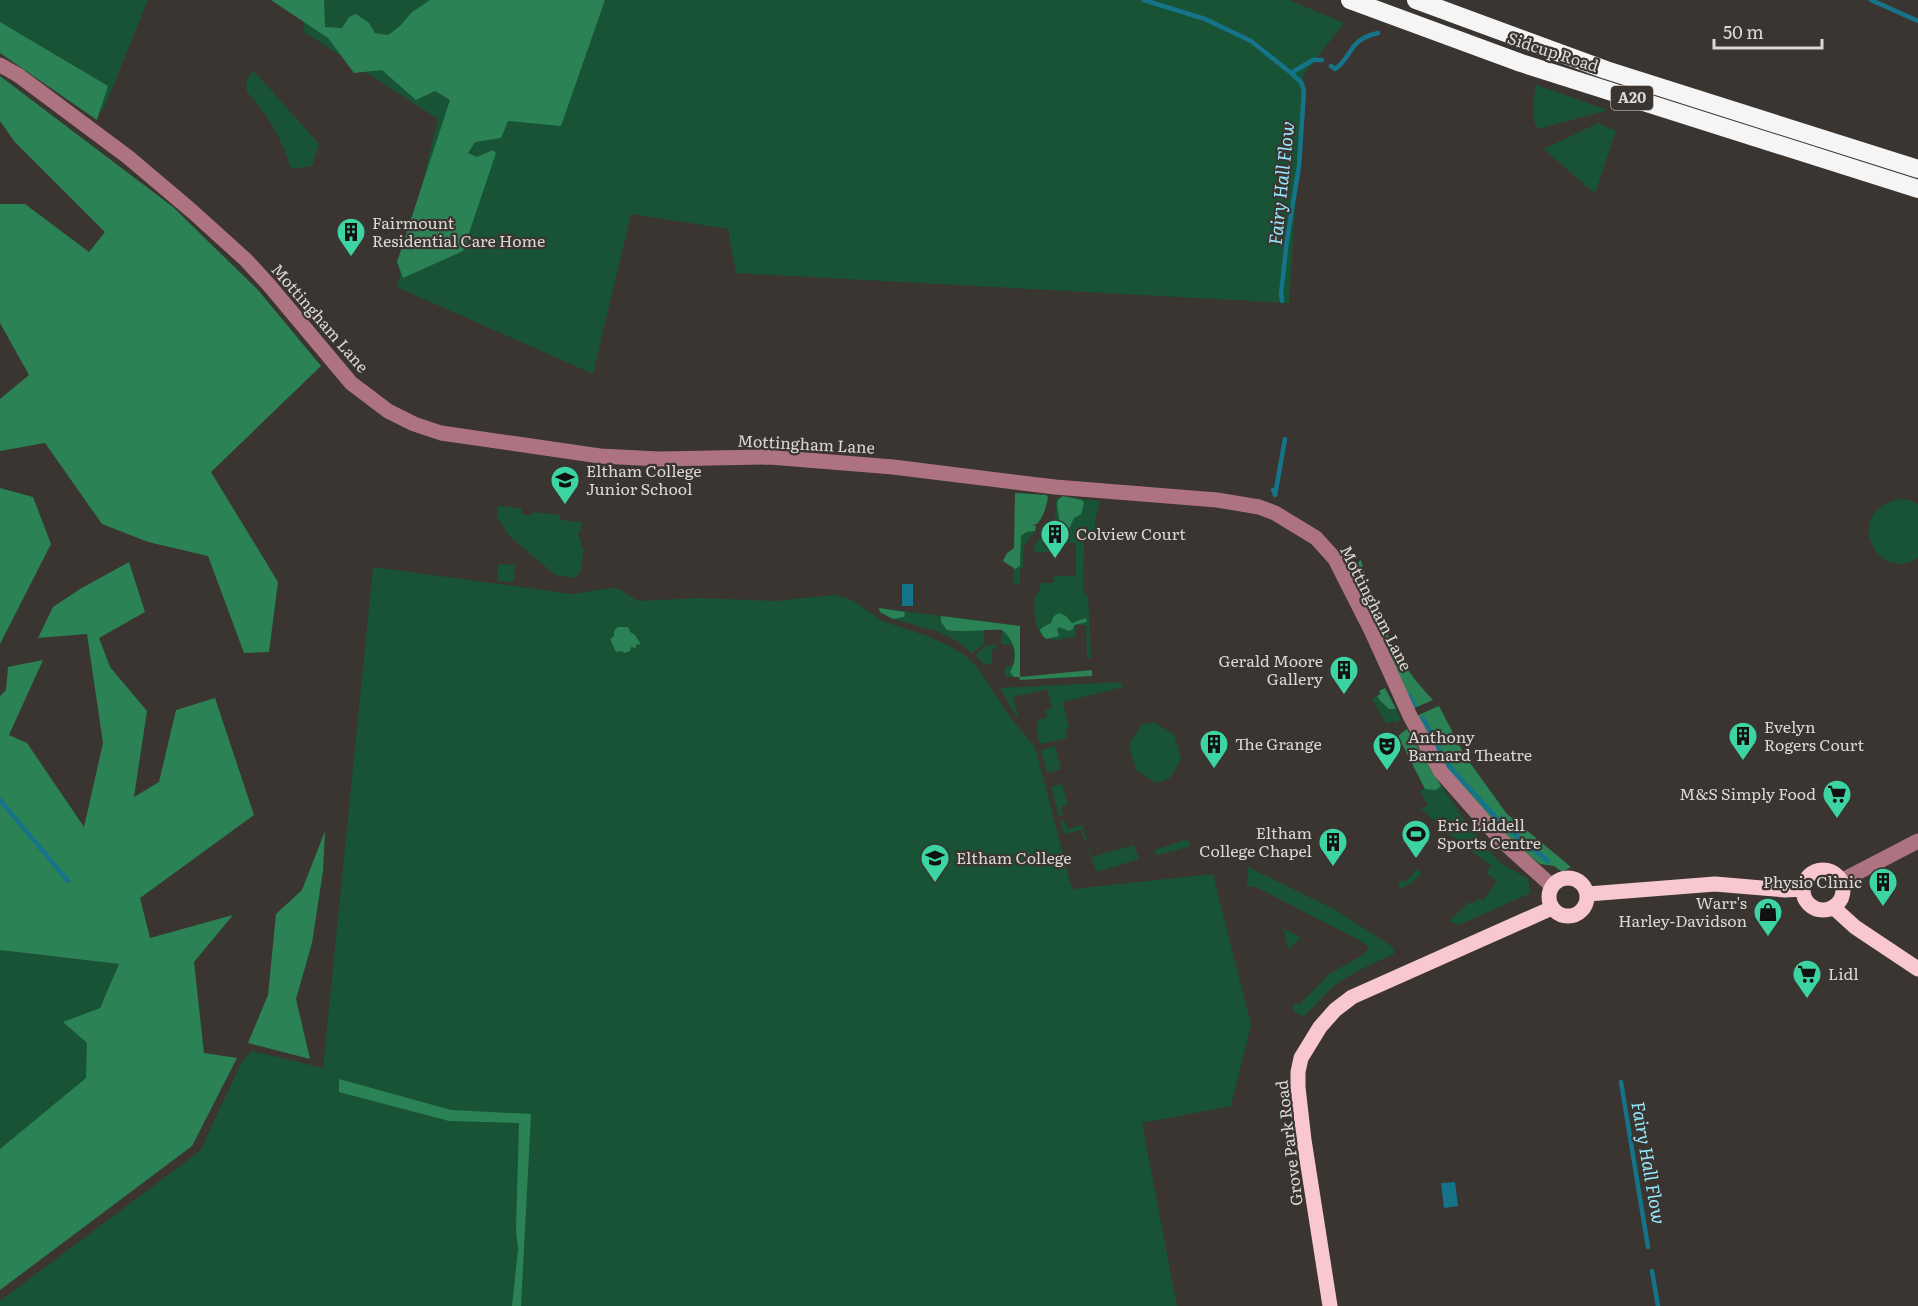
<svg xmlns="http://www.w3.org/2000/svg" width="1918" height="1306" font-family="Literata,serif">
<rect width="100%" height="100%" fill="#3a3530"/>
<path fill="#185335" d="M0,0H148L103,111L0,51Z
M301,0H1289L1344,23L1303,76L1289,303L736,273L728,229L631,214L593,374L397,287L438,119L304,32Z
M254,71L319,144L312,166L291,169C281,137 270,118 247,92C245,83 247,78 254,71Z
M1536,85L1608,110L1538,129C1529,116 1534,100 1536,85Z
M1598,123L1616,131L1595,194L1544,149Z
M1061,497L1100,501L1095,521V541L1084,542L1083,589L1085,594L1088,595L1091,658H1087L1086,625H1075L1076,637C1068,638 1058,641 1050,639C1031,634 1035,610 1035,595L1040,591V583H1054V576H1076V543H1054L1056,502L1057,498Z
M1898,499L1909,500L1918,504V558C1878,584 1841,514 1898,499Z
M498,506L521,508L523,515H531L534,512L560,515V520L581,522V529L578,533L582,547L585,551L583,553L581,569L576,578L555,575L515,541L508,534L497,517Z
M1035,531L1023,547V568L1020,569V583L1013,584V569L1020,566L1021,536L1026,532Z
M1043,533L1050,538V552H1035L1034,547Z
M498,564L515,565L514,582L497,581Z
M373,567L572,594L610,588L619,589L638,601L700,598L775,601L835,595L852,600L882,621L930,637L949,646L967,657L978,668L1010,717L1035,747L1072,889L1213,874L1251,1025L1231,1106L1142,1123L1177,1306H0V1301L200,1151L242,1061L252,1051L323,1068Z
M879,608L1020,626V677H1005V666H1014V645L1001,644L1002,630L984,629V644L972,653L957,641L937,631L893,619L880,612Z
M987,645H996V649H992V664H984L975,655Z
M1121,682L1123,687L1063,702L1069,728L1065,729L1067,738L1040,744L1038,737V720L1047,717L1045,710L1052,708L1047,689L1013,697L1018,716H1016L1000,688Z
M1385,688L1401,719L1395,723L1393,721L1386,724L1372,699L1380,694L1379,691Z
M1153,722L1174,734L1181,759L1169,779L1156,783L1136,770L1129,745L1141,725Z
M1055,746L1061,769L1047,773L1041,750Z
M1415,770L1435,776L1458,811L1487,849L1501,863L1528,879L1531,893L1459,925L1449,921L1468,903H1474L1479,898L1483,901L1497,881L1486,873L1491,866L1451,835L1421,809L1428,805L1420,791L1425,788Z
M1062,784L1068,805L1062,806L1061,809L1063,815L1059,816L1051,787Z
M1064,820L1068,829L1082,825L1087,840L1085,841L1081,830L1064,834L1060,821Z
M1187,839L1191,846L1158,855L1153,851Z
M1134,845L1139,859L1097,872L1087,847L1088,846L1092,857Z
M1248,867L1334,909L1393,947L1394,954C1374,963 1353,972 1335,985C1329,990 1307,1014 1305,1015C1299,1017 1296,1013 1293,1009V1003L1300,1004L1329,974L1363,955L1369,947L1361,941L1256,887L1247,886Z
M1417,869L1422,873L1413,882L1402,888L1397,885L1403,880L1406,882Z
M1283,928L1301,938L1288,949Z
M0,950L119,964L100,1008L87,1043V1078L0,1149Z"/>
<path fill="#2b8255" d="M271,0H324L325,27L342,28L349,17L356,14L369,23L375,33L388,35L400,26L412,12L430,0H605L561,126L508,121L501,138L475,142L468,153L477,157L493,150L496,153L463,251L403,278L397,262L450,100L435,91L416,100L382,70L354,73L328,38Z
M0,22L108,86L97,120L0,53Z
M0,76L173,207L258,290L321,366L211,472L278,582L269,652L244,653L208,556L148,542L102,524L45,443L0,451V399L29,375L0,323V204H25L89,252L105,232L14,141L0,121Z
M0,488L33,497L51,544L0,644Z
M1015,493L1046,495L1048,497C1046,508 1044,516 1037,524L1032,525L1036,526L1035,531L1026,532L1021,536L1020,566L1015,569L1003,561L1007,553L1014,548Z
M1063,496L1082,500L1084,503L1081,514L1074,518L1069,529L1063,532L1059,531C1056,525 1059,524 1059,518C1059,511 1056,509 1058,500Z
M1361,560L1367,583L1384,617L1371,623L1347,570Z
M129,562L145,612L99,638L110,667L147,711L134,797L159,782L176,710L215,698L254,815L140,898L150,938L233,915L194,962L204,1053L237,1058L192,1146L0,1290V1149L86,1078L87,1043L63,1022L100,1008L119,964L0,950V696L6,690L8,667L43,660L9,735L27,743L84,827L103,743L87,634L38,638L53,607L80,589Z
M879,608L905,612L904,617L893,619L880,612Z
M1059,613L1066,616L1072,623L1086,618L1087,622L1074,625L1073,629L1069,631L1059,627L1057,629L1059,636L1046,639L1042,635L1040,630L1043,627L1051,623L1054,616Z
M941,616L1020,626V677L1092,670V676L1020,680L1019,677H1014L1010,672C1019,657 1015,641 1002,630C984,629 965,633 947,630L941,622Z
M1383,624C1395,654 1411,677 1433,700L1412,709L1373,630Z
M627,627L629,628L630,632L634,634L641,644L636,645V648L631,647L630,651L625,653L621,651L616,652L610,639L614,636V631L618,627Z
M1385,688L1396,709H1389C1385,704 1380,702 1377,696L1381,694L1379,691Z
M1439,706L1465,756L1507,814L1571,867L1562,872L1554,866L1540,864L1506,837L1445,770L1414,717Z
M1407,729L1441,786L1436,790L1425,789L1398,736Z
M325,831L323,871L312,943L296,999L310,1059L248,1043L268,995L276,914L302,890Z
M339,1079L451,1110L531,1114L521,1306H512L518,1249L516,1229L519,1123L449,1121L339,1092Z"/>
<path fill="#157489" d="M902,584H913V606H902Z
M1455,1182L1458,1206L1444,1208L1441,1183Z"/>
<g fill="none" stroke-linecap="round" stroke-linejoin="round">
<path stroke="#157489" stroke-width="4.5" d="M1144,0L1205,19L1251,41L1291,73L1313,60H1322
M1871,0L1918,21
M1331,66L1335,69C1344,64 1348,53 1355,45C1361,38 1369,35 1378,33
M1282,301L1281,294L1287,240L1299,166L1304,91L1301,82L1291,73
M1273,490L1275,495L1285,439
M1357,567L1376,618
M1409,695L1414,706
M1423,718L1446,763L1503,825L1548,861
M0,800L68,881
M1621,1082L1648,1247
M1652,1271L1658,1306"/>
<path stroke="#ae7380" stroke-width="15" d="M0,65L18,75L128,157L193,212L246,260L269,285L351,383L388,411L414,424L441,433L600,456L659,459L770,457L893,467L1055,487L1217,500L1259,507L1275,513L1316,538L1335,559L1370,628L1410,716L1441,772L1501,840L1552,886
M1841,881L1918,841"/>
<path stroke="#f8c7d0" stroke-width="15" d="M1803 890a20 20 0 1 1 40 0a20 20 0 1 1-40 0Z
M1549 897a19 19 0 1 1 38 0a19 19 0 1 1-38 0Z
M1588,894L1715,884L1785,890L1803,889
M1833,907L1855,927L1918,969
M1330,1306L1304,1140L1298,1087V1072L1301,1058L1320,1027L1335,1010L1352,997L1552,908"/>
<path stroke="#f5f5f5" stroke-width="18" d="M1350,0L1521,63L1918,189
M1416,0L1606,70L1918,169"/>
</g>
<defs>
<g id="building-pin" transform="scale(1.5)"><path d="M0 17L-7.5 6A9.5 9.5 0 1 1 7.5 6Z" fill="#3cd4a3" stroke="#3a3530"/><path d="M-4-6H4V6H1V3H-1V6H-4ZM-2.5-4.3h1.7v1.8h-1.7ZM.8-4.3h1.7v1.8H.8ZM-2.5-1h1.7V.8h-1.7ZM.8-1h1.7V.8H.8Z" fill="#111"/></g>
<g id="school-pin" transform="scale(1.5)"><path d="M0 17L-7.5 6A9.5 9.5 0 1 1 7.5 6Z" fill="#3cd4a3" stroke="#3a3530"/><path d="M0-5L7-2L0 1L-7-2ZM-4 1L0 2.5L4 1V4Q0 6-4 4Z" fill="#111"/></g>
<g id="theatre-pin" transform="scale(1.5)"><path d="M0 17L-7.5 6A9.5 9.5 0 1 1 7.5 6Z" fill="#3cd4a3" stroke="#3a3530"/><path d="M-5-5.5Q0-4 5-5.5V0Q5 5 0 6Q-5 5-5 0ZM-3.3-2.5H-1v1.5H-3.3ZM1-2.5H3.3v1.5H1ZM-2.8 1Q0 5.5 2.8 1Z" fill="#111"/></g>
<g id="supermarket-pin" transform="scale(1.5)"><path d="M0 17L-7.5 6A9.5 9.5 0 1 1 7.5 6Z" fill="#3cd4a3" stroke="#3a3530"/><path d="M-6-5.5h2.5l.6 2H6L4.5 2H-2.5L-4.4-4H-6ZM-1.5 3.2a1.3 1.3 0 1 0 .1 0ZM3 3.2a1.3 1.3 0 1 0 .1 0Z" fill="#111"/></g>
<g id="stadium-pin" transform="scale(1.5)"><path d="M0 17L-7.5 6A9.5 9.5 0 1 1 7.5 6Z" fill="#3cd4a3" stroke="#3a3530"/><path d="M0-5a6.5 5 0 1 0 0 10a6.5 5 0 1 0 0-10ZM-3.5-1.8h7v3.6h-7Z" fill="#111"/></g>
<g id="shop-pin" transform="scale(1.5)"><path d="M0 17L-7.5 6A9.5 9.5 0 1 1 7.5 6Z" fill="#3cd4a3" stroke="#3a3530"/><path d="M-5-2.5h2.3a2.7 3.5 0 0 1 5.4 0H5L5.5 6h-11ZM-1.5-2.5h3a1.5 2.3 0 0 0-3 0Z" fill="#111"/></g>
</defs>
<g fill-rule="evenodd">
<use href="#building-pin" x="351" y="232"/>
<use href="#school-pin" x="565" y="480"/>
<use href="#building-pin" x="1055" y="534"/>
<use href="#building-pin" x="1344" y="670"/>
<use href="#building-pin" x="1743" y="736"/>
<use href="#building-pin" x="1214" y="744"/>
<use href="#theatre-pin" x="1387" y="746"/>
<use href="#supermarket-pin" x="1837" y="794"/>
<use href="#stadium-pin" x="1416" y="834"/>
<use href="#building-pin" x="1333" y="842"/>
<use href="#school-pin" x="935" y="858"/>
<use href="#building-pin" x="1883" y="882"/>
<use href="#shop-pin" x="1768" y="912"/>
<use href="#supermarket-pin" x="1807" y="974"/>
</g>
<g text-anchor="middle" stroke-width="4.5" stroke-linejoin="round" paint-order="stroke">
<rect fill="#3a3530" stroke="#aba7a4" stroke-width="1.5" x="1611" y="86" width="42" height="24" rx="4.5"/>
<g font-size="15" font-weight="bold" fill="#dbd8d5">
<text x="1632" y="103">A20</text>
</g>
<g font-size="16" fill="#dbd8d5" stroke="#3a3530">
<text transform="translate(1553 52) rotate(18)" y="6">Sidcup Road</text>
<text transform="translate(320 318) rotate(49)" y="6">Mottingham Lane</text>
<text transform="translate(806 444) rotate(3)" y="6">Mottingham Lane</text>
<text transform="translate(1376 608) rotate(63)" y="6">Mottingham Lane</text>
<text transform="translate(1289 1143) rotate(-97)" y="6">Grove Park Road</text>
</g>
<g font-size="16" fill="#dbd8d5" stroke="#3a3530" text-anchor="start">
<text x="372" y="229">Fairmount<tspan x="372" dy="18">Residential Care Home</tspan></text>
<text x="586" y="477">Eltham College<tspan x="586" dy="18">Junior School</tspan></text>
<text x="1076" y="540">Colview Court</text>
<text x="1323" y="667" text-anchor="end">Gerald Moore<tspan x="1323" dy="18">Gallery</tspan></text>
<text x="1764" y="733">Evelyn<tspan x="1764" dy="18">Rogers Court</tspan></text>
<text x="1408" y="743">Anthony<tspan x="1408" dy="18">Barnard Theatre</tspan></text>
<text x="1235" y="750">The Grange</text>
<text x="1816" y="800" text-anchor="end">M&amp;S Simply Food</text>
<text x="1437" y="831">Eric Liddell<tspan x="1437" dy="18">Sports Centre</tspan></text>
<text x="1312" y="839" text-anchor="end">Eltham<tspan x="1312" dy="18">College Chapel</tspan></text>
<text x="956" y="864">Eltham College</text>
<text x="1862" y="888" text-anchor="end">Physio Clinic</text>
<text x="1747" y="909" text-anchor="end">Warr's<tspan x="1747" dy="18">Harley-Davidson</tspan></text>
<text x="1828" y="980">Lidl</text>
</g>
<g font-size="18" font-style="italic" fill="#97e7fd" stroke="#3a3530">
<text transform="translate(1282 183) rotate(-84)" y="6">Fairy Hall Flow</text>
<text transform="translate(1648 1163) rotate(80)" y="6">Fairy Hall Flow</text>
</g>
</g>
<path d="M1714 39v9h108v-9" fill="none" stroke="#dbd8d5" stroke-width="3"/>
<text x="1723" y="39" font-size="18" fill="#dbd8d5" stroke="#3a3530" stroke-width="4.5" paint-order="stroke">50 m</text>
</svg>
